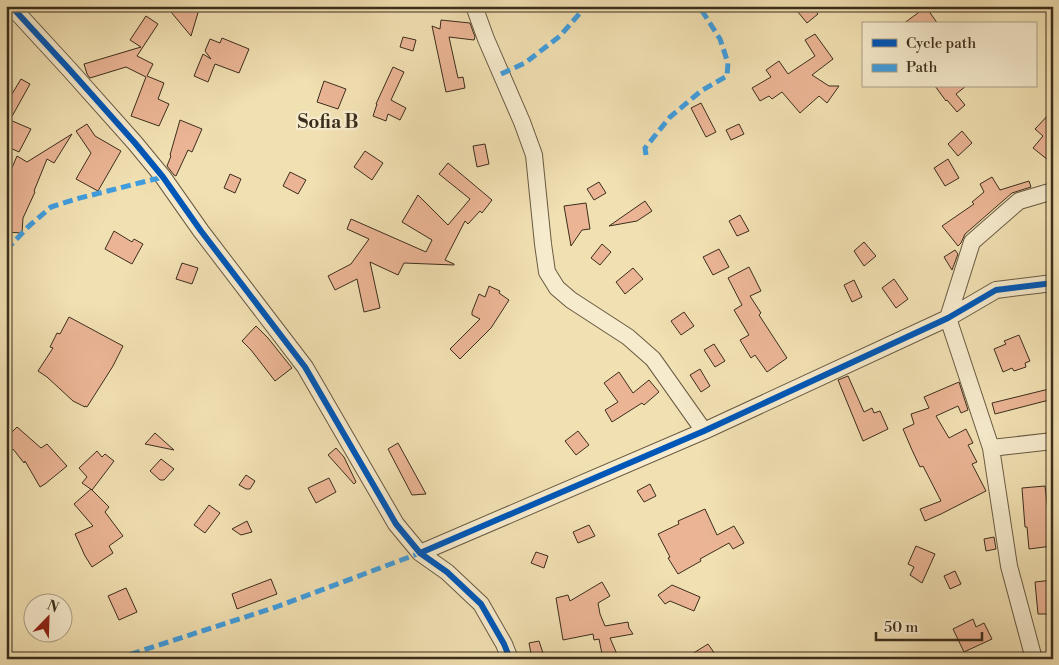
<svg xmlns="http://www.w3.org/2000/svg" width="1059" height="665" font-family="'Libre Bodoni',serif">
<rect width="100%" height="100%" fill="#f1e0b2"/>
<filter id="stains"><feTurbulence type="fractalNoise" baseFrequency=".004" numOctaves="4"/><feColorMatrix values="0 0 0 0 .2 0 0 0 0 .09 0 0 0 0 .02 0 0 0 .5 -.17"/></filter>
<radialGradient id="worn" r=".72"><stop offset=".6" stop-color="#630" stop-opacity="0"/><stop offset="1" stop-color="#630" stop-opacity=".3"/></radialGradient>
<path fill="#ebb595" stroke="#3c2e1c" d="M166,6H200L191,36Z
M793,6H812L818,14L807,23Z
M926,7L938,24H903Z
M146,16L158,24L137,56L153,64L147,76L164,83L158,99L169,104L159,126L131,116L146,77L126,67L90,78L87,74L84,64L141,47L130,40Z
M441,20L470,23L475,37L474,40L449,37L458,78L463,77L465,88L446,92L432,26L440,29Z
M815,34L833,59L812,75L829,86H839L827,103L819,96L800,113L782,92L772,99L769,96L760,101L752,88L771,77L766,70L779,61L788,74L815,56L805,40Z
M403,37L416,40L413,51L400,47Z
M222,38L249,49L239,73L215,64L208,82L194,76L203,54L211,59L205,51L210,39L220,43Z
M393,67L404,72L391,100L406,108L400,120L388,114L386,121L373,116L377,104H376Z
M21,79L30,84L10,120L31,129L19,152L6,146V104Z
M324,81L346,89L338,109L317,102Z
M935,86H966L956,94L965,105L957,112L947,100L946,101Z
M701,103L716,132L706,137L691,108Z
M1053,110V164L1033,148L1043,136L1035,129Z
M180,120L202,129L192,152L188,150L176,176L174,175L167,166L171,156L170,155Z
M87,124L95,136L121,151L98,191L76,179L91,153L76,131Z
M739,124L744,134L731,140L726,130Z
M962,131L972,143L958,156L948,144Z
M72,134L54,163L47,159L34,191L35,192L23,218L22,233L6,232V182L17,156L27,162Z
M485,144L489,164L477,167L473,146Z
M365,151L383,163L372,180L354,167Z
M948,159L959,178L945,186L934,168Z
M448,163L492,200L482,213L480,211L468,224L465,221L445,260L454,264V265L404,263L398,275L370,262L380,308L364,312L357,279L335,290L328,276L351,264L369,239L347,229L351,219L426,252L432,240L402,222L418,195L448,225L470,199L439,174Z
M290,172L306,180L298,194L283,186Z
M230,174L241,179L235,193L224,188Z
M992,177L1000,190L1029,181L1031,187L1012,193L965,234L961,243L958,246L942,226L974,204L972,202L984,192L980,184Z
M599,182L606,193L594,200L587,189Z
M645,201L652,211L637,221L609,226Z
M586,203L590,229L582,230L571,246L564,206Z
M740,215L749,231L737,236L729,221Z
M114,231L132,242L134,239L143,244L132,264L105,249Z
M864,242L876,256L864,266L854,251Z
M602,244L611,252L600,265L591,258Z
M719,249L729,267L713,275L703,257Z
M955,250L958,254L952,270L944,257Z
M182,263L198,268L192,284L176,279Z
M749,267L761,291L750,296L761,313L759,315L787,358L767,372L755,355L751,358L740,340L749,335L734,310L742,305L728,278Z
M633,268L643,279L625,294L616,282Z
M894,279L908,299L896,308L882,288Z
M854,280L862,297L852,302L844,285Z
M489,286L500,291L499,293L509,300L491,328L460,359L450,349L480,319L472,315V312L479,294L485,297Z
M684,312L694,326L681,335L671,321Z
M69,317L123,346L113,366L87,407L85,406V407L73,401L47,377L38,371L53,348L50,347L57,333L60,334Z
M256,326L268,338L292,368L275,381L251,350L242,341Z
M1019,335L1030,361L1025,363L1026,367L1014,371L1012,368L1003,372L994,349L1006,344L1004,341Z
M714,344L725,361L715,367L704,350Z
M700,369L710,386L701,392L690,375Z
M619,372L633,393L649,380L659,392L644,405L642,403L612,422L605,410L618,402L604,383Z
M848,376L864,412L872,408L874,413L880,411L888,429L863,441L838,380Z
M959,382L968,410L961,413L958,406L936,416L949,438L966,429L973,443L968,445L977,462L972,464L986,491L941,514L925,521L920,509L941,501L923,466L920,467L912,450L903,429L914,424L911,414L929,408L924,397Z
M1053,388V399L995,414L992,403Z
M17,427L41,448L47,444L67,466L45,484L40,487L25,461L24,463L13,449L6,455V438Z
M578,431L589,445L576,455L565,441Z
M155,433L174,450L145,444Z
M398,443L426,494L412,495L388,449Z
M336,448L344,457L356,482L354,484L328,455Z
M97,451L102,457L105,454L114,461L92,490L82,483L87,477L79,468Z
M161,459L174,469L164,480H160L150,471Z
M246,475L255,481L250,489H246L239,485Z
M329,478L336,492L316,503L308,488Z
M650,484L656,496L644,502L637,491Z
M1045,486L1052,546L1029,549L1027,527H1025L1022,488Z
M91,489L109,507L105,512L123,536L109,546L113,553L92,567L85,556L75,534L93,526L74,504Z
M209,505L220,513L205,533L194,525Z
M705,509L717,535L734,526L744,543L733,549L729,543L700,559L701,561L678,574L668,558L670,557L658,534L679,524L678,521Z
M247,521L252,532L241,535L232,529Z
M589,525L595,536L578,543L573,532Z
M994,537L996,549L986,551L984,539Z
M916,546L935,554L922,583L910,575L914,567L908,564Z
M536,552L548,556L544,568L531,563Z
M955,571L961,584L950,589L944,576Z
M271,579L277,594L237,609L232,594Z
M1053,580V614H1038L1035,582Z
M602,582L610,596L598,603L600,614L605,626L628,622L629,628L633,634L610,638L619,659H603L599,639L594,640L593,634L563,640L556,598L568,595L570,601Z
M672,585L700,597L694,611L670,601L665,604L658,595Z
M126,588L137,612L119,620L108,596Z
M973,619L976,627L984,623L992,639L964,652L953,629Z
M539,641L545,659H532L529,643Z
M708,644L715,654L708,659H684Z"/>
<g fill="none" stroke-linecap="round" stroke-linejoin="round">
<g stroke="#695a42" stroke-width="18">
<path id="minor" d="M11,6L69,69L135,143L163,177L201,231L305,367L396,524L420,553L447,572L481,604L504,644L510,659
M474,6L486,39L522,122L534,155L543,244L547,272L557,288L571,300L628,337L653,359L704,431
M991,448L1053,441
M420,553L704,431L948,318L996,290L1053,283
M1034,659L1009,566L991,448L948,318L972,242L1019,201L1053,191"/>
</g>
<use href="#minor" stroke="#f6ebcd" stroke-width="16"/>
<path stroke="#3f9ddf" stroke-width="5" stroke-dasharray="10 5" stroke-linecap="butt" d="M501,74L525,63L560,36L586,6
M646,155L645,148L670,117L701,91L727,76L728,63L720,39L699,6
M6,250L29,226L51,207L76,199L163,177
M6,653L9,659
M116,659L276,607L420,553"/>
<g stroke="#f6ebcd" stroke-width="9">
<path id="cycleway" d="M11,6L69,69L135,143L163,177L201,231L305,367L396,524L420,553L447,572L481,604L504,644L510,659
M420,553L704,431L948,318L996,290L1053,283"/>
</g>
<use href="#cycleway" stroke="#0057b8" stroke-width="6"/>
</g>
<g text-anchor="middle" stroke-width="4.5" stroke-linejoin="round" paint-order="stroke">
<g font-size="19" font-weight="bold" fill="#3c2e1c" stroke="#f6ebcd">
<text x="328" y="128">Sofia B</text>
</g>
</g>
<rect width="1059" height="665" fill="none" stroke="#f1e0b2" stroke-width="25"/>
<rect x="8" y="8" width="1044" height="650" fill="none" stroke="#3c2e1c" stroke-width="2.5"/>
<rect x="12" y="12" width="1034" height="640" fill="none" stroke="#3c2e1c"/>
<rect x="862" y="22" width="175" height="65" fill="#f6ebcd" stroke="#ac9f86"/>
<rect x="872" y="39" width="25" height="8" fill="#0057b8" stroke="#ac9f86"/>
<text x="906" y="48" font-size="15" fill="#3c2e1c">Cycle path</text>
<rect x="872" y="64" width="25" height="8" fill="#3f9ddf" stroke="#ac9f86"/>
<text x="906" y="72" font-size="15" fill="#3c2e1c">Path</text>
<g transform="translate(48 618) rotate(23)"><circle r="24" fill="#f6ebcd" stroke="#ac9f86"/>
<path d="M0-4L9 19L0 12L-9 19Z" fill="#8f2418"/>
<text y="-8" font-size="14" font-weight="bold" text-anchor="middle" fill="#3c2e1c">N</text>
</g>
<path d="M876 632v8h106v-8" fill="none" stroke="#3c2e1c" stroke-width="2.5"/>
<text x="884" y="632" font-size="15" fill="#3c2e1c" stroke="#f6ebcd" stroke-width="4" paint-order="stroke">50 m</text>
<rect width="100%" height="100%" filter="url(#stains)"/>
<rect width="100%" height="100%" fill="url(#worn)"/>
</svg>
